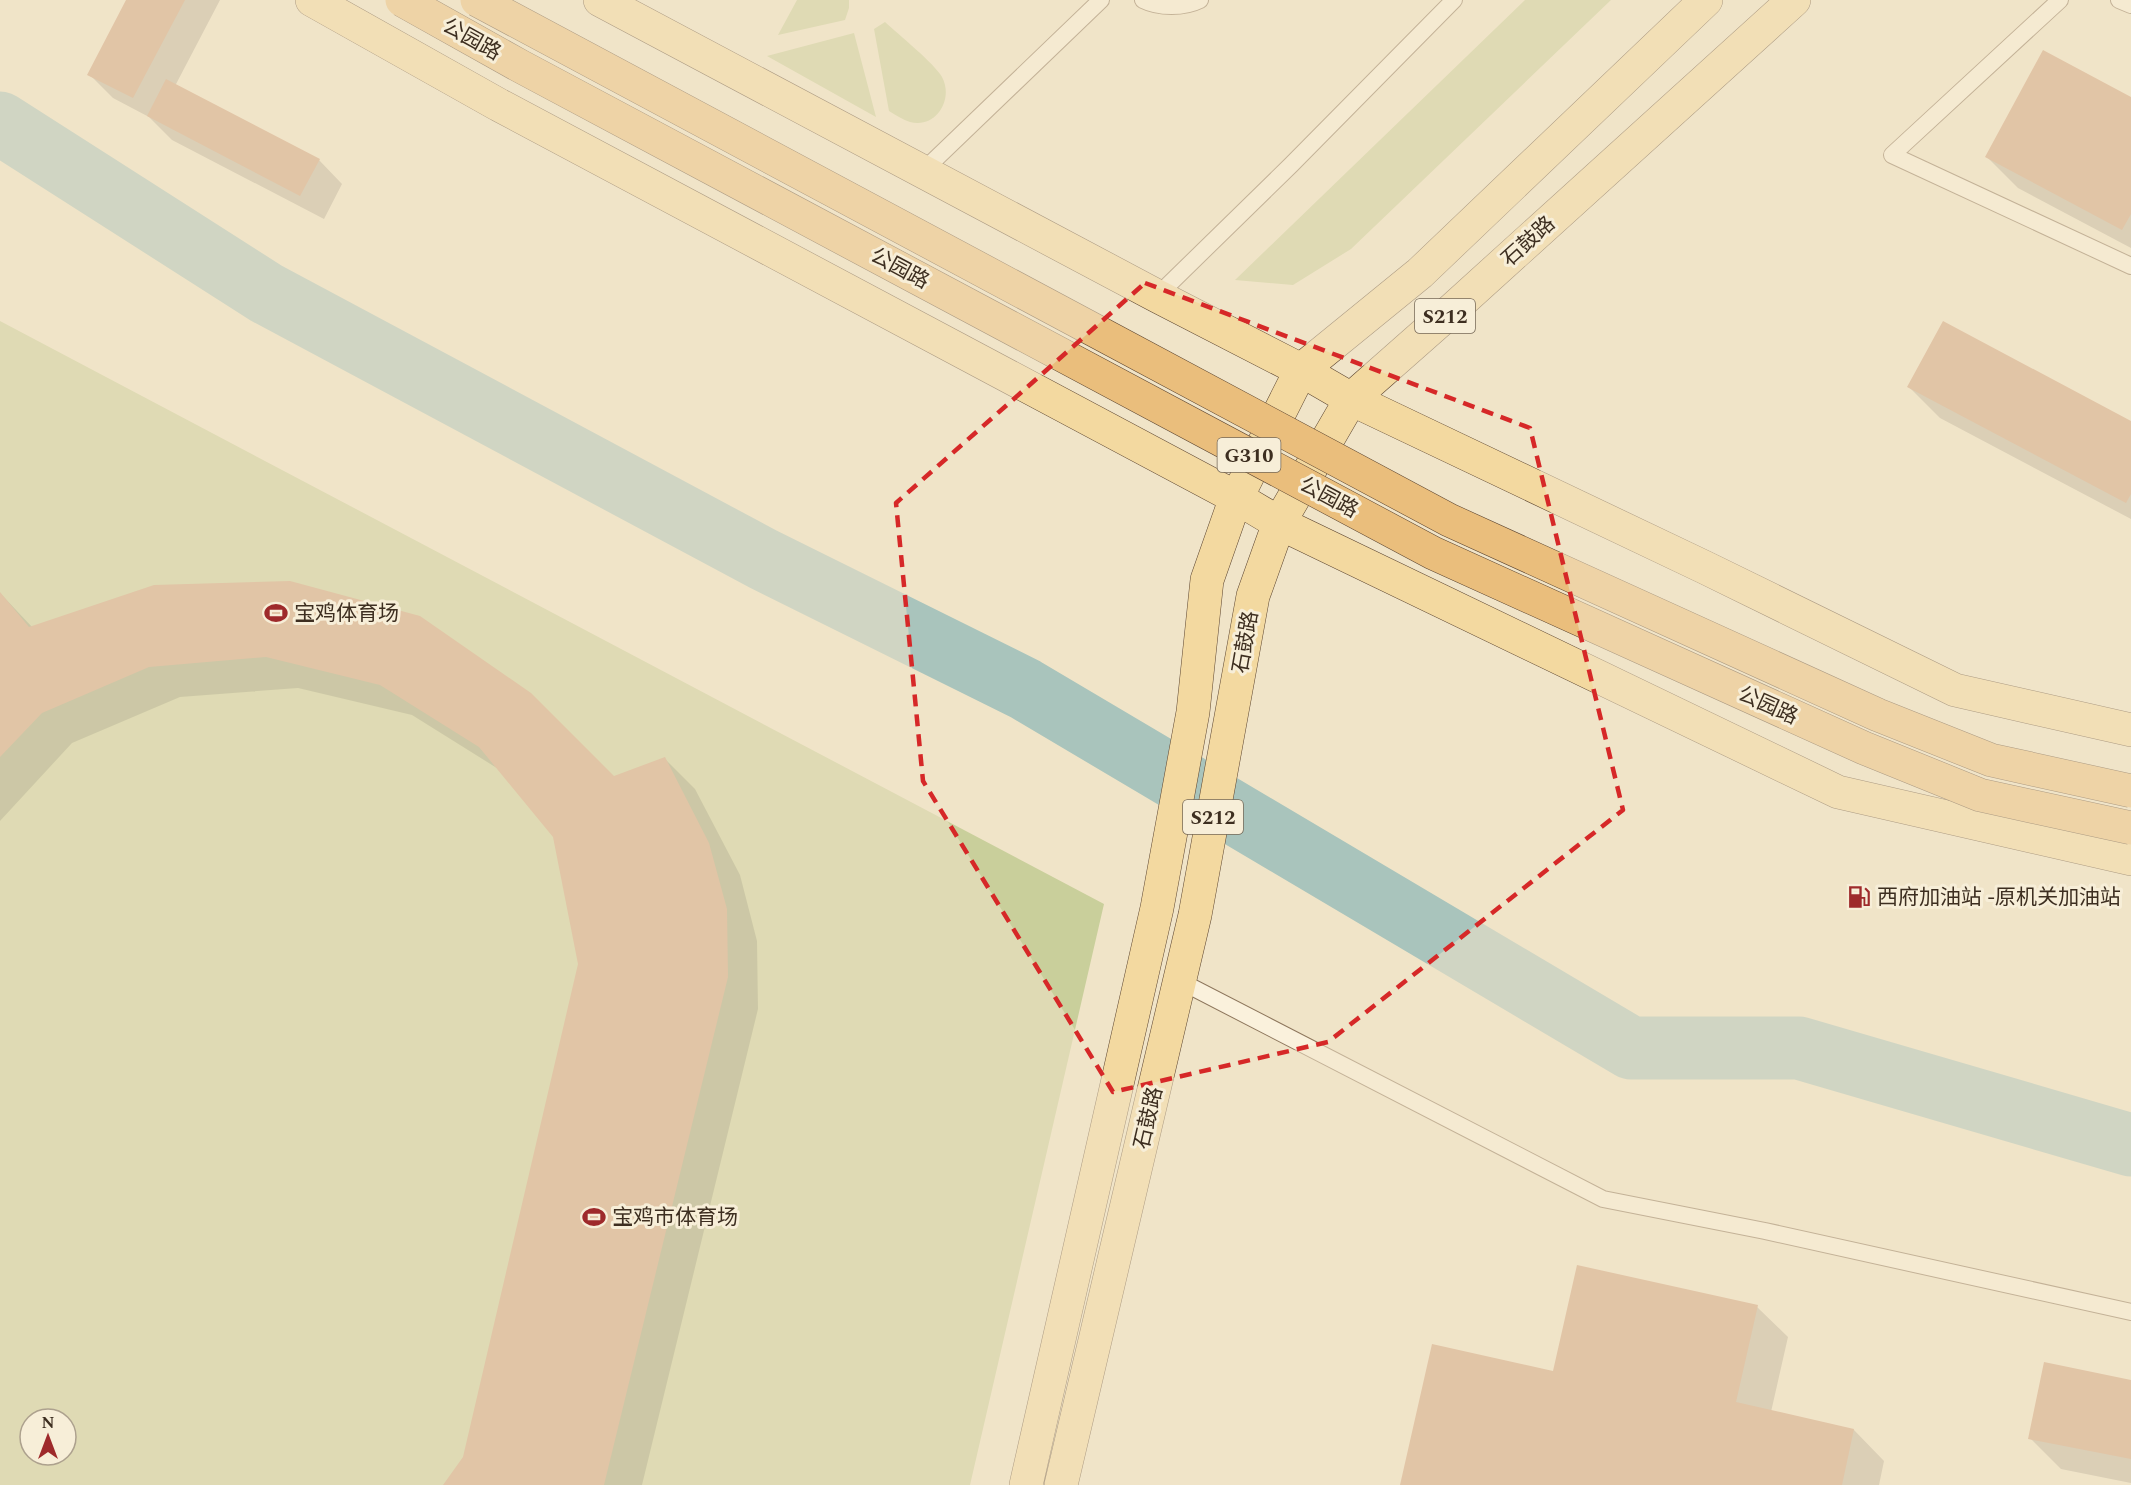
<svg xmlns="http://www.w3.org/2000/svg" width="2131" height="1485" font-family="Spectral,'Noto Sans SC',serif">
<rect width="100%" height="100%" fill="#f0e4c8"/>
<path fill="#c9cf9b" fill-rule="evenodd" d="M797,0H849V8L845,20L778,35Z
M1525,0H1611L1351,249L1293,285L1235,280Z
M885,22C898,34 935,64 942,77C954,99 936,129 910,122C903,120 896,115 889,111L874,29Z
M854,33L876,117L767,56Z
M0,321L1104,904L970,1485H0ZM30,1419H66V1455H30Z"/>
<path fill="#0003" d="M128,0H220L175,86L319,160L342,184L324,219L172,140L149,117L113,98L89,74Z
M2131,98V248L2018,188L1987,157Z
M1909,387L2131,422V519L1940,418Z
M155,586L614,778L664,758L695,789L740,875L757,941L758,1009L642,1485H444L464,1458L580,964L555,836L500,770L412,715L298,688L180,697L72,743L0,821V593L33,628Z
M1757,1307L1788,1337L1771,1412L1854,1430L1884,1461L1879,1485H1401L1554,1372Z
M2131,1381V1483L2061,1469L2030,1438Z"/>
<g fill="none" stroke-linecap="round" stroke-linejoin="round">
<path stroke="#a9c4bc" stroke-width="63" d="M0,123L266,293L763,559L1025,689L1631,1048H1799L2131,1145"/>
</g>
<path fill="#cf9f7d" d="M126,0H185L133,98L87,75Z
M2043,50L2131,97V214L2122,230L1985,157Z
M166,79L320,159L300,196L147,116Z
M1943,321L2131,421V494L2126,503L1907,387Z
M290,581L420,616L531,693L614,776L665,757L709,843L727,909L728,977L604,1485H443L463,1457L578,964L553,837L479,747L380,685L266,657L149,667L42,713L0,757V592L29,627L154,585Z
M1577,1265L1758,1305L1736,1402L1854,1429L1842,1485H1400L1432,1344L1553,1371Z
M2044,1362L2131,1380V1459L2028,1439Z"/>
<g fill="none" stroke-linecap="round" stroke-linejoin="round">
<g stroke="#8d765c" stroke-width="18">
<path id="service" d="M1143,0C1159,8 1184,8 1200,0
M2060,0L1892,155L2131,266
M2119,0L2131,5
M923,171L1101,0
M1157,296L1291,165L1454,0
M1180,981L1603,1199L1765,1231L2131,1312"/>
</g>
<g stroke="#5b4430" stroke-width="34">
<path id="primary" d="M312,0L499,105L1237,498L1279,523L1838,792L2131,859
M600,0L1157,296L1301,370L1351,399L1704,567L1955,690L2131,730
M1026,1485L1157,908L1193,712L1207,580L1234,503L1301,370L1420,273L1706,0
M1061,1485L1195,915L1253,596L1279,523L1351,399L1453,309L1794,0"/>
</g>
<use href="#service" stroke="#faf1dc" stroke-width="16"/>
<use href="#primary" stroke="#f3d9a0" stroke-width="33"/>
<g stroke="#5b4430" stroke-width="34" stroke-linecap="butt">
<path id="trunk-bridge" d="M402,0L520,66L1433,553L1864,748L1980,795L2131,828
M477,0L1449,520L1878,715L1991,760L2131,791"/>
</g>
<use href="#trunk-bridge" stroke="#eabe7c" stroke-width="33"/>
</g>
<path d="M0 0H2131V1485H0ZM1145,283L1530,428L1623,810L1328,1042L1113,1092L923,781L896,503Z" fill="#f0e4c8" fill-opacity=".55" fill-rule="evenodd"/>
<path fill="none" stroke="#d62828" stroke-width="4.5" stroke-dasharray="12 8" stroke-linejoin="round" d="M1145,283L1530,428L1623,810L1328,1042L1113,1092L923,781L896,503Z"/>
<defs>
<g id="stadium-bare" transform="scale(1.8)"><path d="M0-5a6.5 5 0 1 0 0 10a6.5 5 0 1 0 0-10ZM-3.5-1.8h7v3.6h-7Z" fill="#9e2a2b" stroke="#f7eed8" stroke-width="2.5" paint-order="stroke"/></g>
<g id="fuel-bare" transform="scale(1.8)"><path d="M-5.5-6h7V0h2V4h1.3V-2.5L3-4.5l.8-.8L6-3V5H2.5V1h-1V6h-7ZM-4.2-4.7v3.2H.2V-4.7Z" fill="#9e2a2b" stroke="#f7eed8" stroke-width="2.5" paint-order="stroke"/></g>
</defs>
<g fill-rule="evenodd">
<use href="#stadium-bare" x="276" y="613"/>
<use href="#fuel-bare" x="1859" y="897"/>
<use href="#stadium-bare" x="594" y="1217"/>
</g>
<g text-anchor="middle" stroke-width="6" stroke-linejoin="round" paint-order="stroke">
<g fill="#f7eed8" stroke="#756857" stroke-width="1.5">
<rect x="1415" y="299" width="60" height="34" rx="4.5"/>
<rect x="1217.5" y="438" width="63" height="34" rx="4.5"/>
<rect x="1183" y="800" width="60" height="34" rx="4.5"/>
</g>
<g font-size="20" font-weight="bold" fill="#3d2e20">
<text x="1445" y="323">S212</text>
<text x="1249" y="462">G310</text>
<text x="1213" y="824">S212</text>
</g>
<g font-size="21" fill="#3d2e20" stroke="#f7eed8">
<text transform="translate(472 39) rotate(29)" y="7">公园路</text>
<text transform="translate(1528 241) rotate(-42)" y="7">石鼓路</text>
<text transform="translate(900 268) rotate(28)" y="7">公园路</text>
<text transform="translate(1329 497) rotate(28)" y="7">公园路</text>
<text transform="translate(1245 642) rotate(-80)" y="7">石鼓路</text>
<text transform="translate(1768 705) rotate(24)" y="7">公园路</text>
<text transform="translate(1148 1118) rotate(-77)" y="7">石鼓路</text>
</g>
<g font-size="21" fill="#3d2e20" stroke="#f7eed8" text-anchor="start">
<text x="294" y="620">宝鸡体育场</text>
<text x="1877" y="904">西府加油站 -原机关加油站</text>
<text x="612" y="1224">宝鸡市体育场</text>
</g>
</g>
<g transform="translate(48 1437)"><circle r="28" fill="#f7eed8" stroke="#ada18e" stroke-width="1.5"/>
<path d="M0-4.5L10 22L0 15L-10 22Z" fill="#9e2a2b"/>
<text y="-9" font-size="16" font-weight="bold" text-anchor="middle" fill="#3d2e20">N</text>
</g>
</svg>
